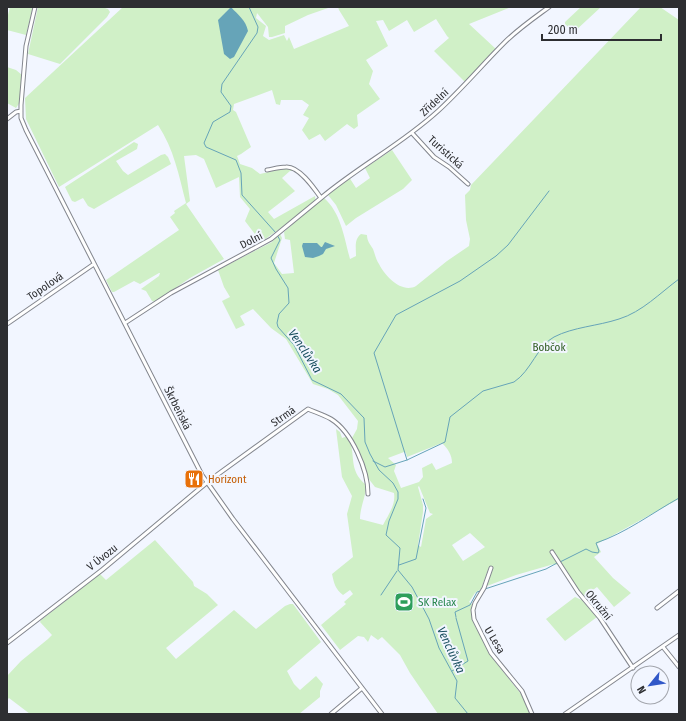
<svg xmlns="http://www.w3.org/2000/svg" width="686" height="721" font-family="'Fira Sans Condensed',sans-serif">
<rect width="100%" height="100%" fill="#f2f6ff"/>
<path fill="#d0f0c7" fill-rule="evenodd" d="M10,7H33L26,35L7,30V19Z
M38,7H102L108,9L110,12L107,17L60,64L28,54Z
M123,7H331L308,15L285,26V33L272,37H269L268,27L257,13L256,18L266,26L263,36L269,40L284,35L287,41L289,37L294,49L349,26L339,10L338,7H511L469,24L496,49L465,82L434,51L449,38L447,36L436,19L414,32L407,20L389,31L383,20L376,21L388,46L366,60L373,71L369,84L380,99L357,115L358,126L354,129L347,124L325,141L320,134L309,140L302,130L309,118L303,115L309,105L302,100H281L280,105L276,104L272,90L234,104L233,110L236,112L251,147L241,154L237,156L240,164L252,168L260,174L286,168L294,171H290L282,178L295,191L268,212L274,219L315,196L316,203L324,198C341,213 344,237 350,259L356,256C356,248 354,239 361,234L367,235C367,241 370,244 373,249C375,254 376,260 379,264C385,276 402,294 416,286L447,261L469,246L470,239L466,220L465,195L470,190L471,185L641,7H660L679,20V499L597,544L601,552L594,557L613,578L631,593L614,607L597,587L583,597L563,566L554,564L516,575L487,586L492,571L489,567L481,589L475,593L469,602L472,604L471,614L475,626L494,660L521,694L530,714H438L410,673L400,655L382,637L378,640L371,635L368,642L364,637L358,636L340,650L321,625L346,604L344,602L353,594L350,590L343,595C335,589 334,583 332,574L353,557L347,514L352,496L342,477L336,429L340,432L342,438L348,436C357,455 347,469 366,485C366,497 360,507 360,519L383,525C388,515 396,505 394,493L375,487L368,478L352,438L357,429L358,421L338,395L328,389L313,384L286,339L271,328L253,309L240,316L245,325L236,329L222,301L230,297L224,287L218,270L272,242L276,237L280,234L282,238L274,263L282,274L294,273L290,240L285,239L284,232L293,224L278,230L261,242L245,221L250,209L240,197L239,177L216,188L204,159L196,155L184,156L190,201L186,204L224,259L190,278L155,302L152,301L146,291L141,289L159,276L160,273H159L140,284L134,281L114,292H112L106,280L179,230L170,217L175,213L174,211L186,203C179,176 174,149 158,125L59,187L26,119L25,98ZM442,443C448,449 452,455 452,463L436,470L432,463L422,468L423,477L419,482L401,488L394,471L396,465L388,458L404,452L406,453L407,457ZM419,486L430,513L433,514L426,519L421,547L418,545L423,512V505L418,487ZM470,533L485,547L463,561L452,545Z
M581,7H601L574,32L565,24V22Z
M7,67L16,70L22,75L20,102L16,108L7,103Z
M134,142L138,144L137,149L116,161L123,171L128,175L161,155L165,154L168,157L171,164L94,209L88,206L83,198L75,202L72,201L65,187Z
M392,150L412,180L403,189L356,218L346,226L336,205L328,195L329,192L349,177L356,188L370,178L365,168Z
M155,540L193,582L194,586L207,594L218,605L166,648L176,659L234,610L256,629L285,606L290,604H293L321,642L287,671L294,684L300,690L316,676L323,684L320,691V697L299,714H30L9,698L7,700V676L21,661L48,639L52,635L40,622L41,620L100,574L106,580Z
M575,597L582,600L597,617L565,641L546,619Z"/>
<path fill="#66a4b8" d="M231,7C238,15 246,20 248,31L234,57L230,59L224,54L218,20Z
M325,242L335,246L326,249L323,254L319,256L313,258L305,257L302,246L303,243H317L321,247H322Z"/>
<g fill="none" stroke-linecap="round" stroke-linejoin="round">
<path stroke="#66a4b8" stroke-width="1" d="M249,7L258,27L257,33L222,84L221,92L231,106L230,112L213,122L204,143L206,147L236,160L241,173L242,195L276,233
M277,235L280,240L271,258L276,269L288,288L289,303L279,314L277,323L278,327L294,345L312,380L341,394L364,418L365,442L370,454L379,470L393,483L398,492V499L389,521L386,535L400,548L398,570L412,587L429,619L439,648L457,681L455,698L468,714
M407,460L374,353L396,315L460,281L496,256L508,245L549,191
M373,461L385,467L407,460L445,442L450,417L483,391L514,382C531,371 538,345 554,337C573,327 598,326 619,319C642,312 660,293 679,279
M560,562L586,549L592,552L598,553L599,551L596,543C626,533 652,513 679,498
M399,565L416,559L426,508L423,499
M485,589L546,569L557,563
M381,595L397,571
M456,617L455,612L470,605L477,592L480,591
M452,671L468,661L456,618"/>
<g stroke="#83868e" stroke-width="5">
<path id="minor" d="M35,7L26,46L21,105V118L26,130L202,475L233,519L382,714
M7,119L16,112L21,111
M412,133L434,157L449,167L468,184
M321,198C359,166 402,144 438,111C462,89 482,65 504,43C518,29 534,18 549,7
M125,323L171,293L271,239L321,198C314,188 299,166 286,167C280,167 273,169 267,170
M7,324L94,264
M552,552L578,592L600,618L633,668
M491,568L484,588L475,603L473,610L474,619L491,653L522,691L532,714
M657,608L679,591
M7,643L102,570L210,480L308,409C315,412 324,415 331,419C352,432 368,470 368,494
M663,647L679,667
M331,714L362,688
M565,714L679,635"/>
</g>
<use href="#minor" stroke="#fff" stroke-width="3"/>
</g>
<defs>
<g id="restaurant-square" transform="scale(1)"><rect x="-9" y="-9" width="18" height="18" rx="4" fill="#e8710a" stroke="#f2f6ff"/><path d="M-5-6h1v4h1v-4h1v4h1v-4h1v5L-1.5 .5V6h-2V.5L-5-1ZM5-6V6H3V1.5H1.5Q1.5-4 5-6Z" fill="#fff"/></g>
<g id="stadium-square" transform="scale(1)"><rect x="-9" y="-9" width="18" height="18" rx="4" fill="#2e9e5b" stroke="#f2f6ff"/><path d="M0-5a6.5 5 0 1 0 0 10a6.5 5 0 1 0 0-10ZM-3.5-1.8h7v3.6h-7Z" fill="#fff"/></g>
</defs>
<g fill-rule="evenodd">
<use href="#restaurant-square" x="194" y="479"/>
<use href="#stadium-square" x="404" y="602"/>
</g>
<g text-anchor="middle" stroke-width="4" stroke-linejoin="round" paint-order="stroke">
<g font-size="11" fill="#2d2e31" stroke="#f2f6ff">
<text transform="translate(434 102) rotate(-43)" y="4">Zřídelní</text>
<text transform="translate(446 152) rotate(42)" y="4">Turistická</text>
<text transform="translate(251 240) rotate(-27)" y="4">Dolní</text>
<text transform="translate(45 286) rotate(-34)" y="4">Topolová</text>
<text transform="translate(178 408) rotate(63)" y="4">Škrbeňská</text>
<text transform="translate(283 416) rotate(-35)" y="4">Strmá</text>
<text transform="translate(102 557) rotate(-38)" y="4">V Úvozu</text>
<text transform="translate(599 605) rotate(51)" y="4">Okružní</text>
<text transform="translate(495 640) rotate(59)" y="4">U Lesa</text>
</g>
<g font-size="11" fill="#2e5b20" stroke="#f2f6ff">
<text x="549" y="351">Bobčok</text>
</g>
<g font-size="11" fill="#c56008" stroke="#f2f6ff" text-anchor="start">
<text x="208" y="483">Horizont</text>
</g>
<g font-size="11" fill="#27864d" stroke="#f2f6ff" text-anchor="start">
<text x="418" y="606">SK Relax</text>
</g>
<g font-size="12" font-style="italic" fill="#1b5060" stroke="#f2f6ff">
<text transform="translate(305 351) rotate(56)" y="4">Venclůvka</text>
<text transform="translate(451 650) rotate(65)" y="4">Venclůvka</text>
</g>
</g>
<rect width="686" height="721" fill="none" stroke="#2d2e31" stroke-width="16"/>
<g transform="translate(650 685) rotate(240)"><circle r="19" fill="#f2f6ff" stroke="#a3a6ad"/>
<path d="M0-3L7 15L0 10L-7 15Z" fill="#3158c8"/>
<text y="-6" font-size="11" font-weight="bold" text-anchor="middle" fill="#2d2e31">N</text>
</g>
<path d="M542 34v6h119v-6" fill="none" stroke="#2d2e31" stroke-width="2"/>
<text x="548" y="34" font-size="12" fill="#2d2e31" stroke="#f2f6ff" stroke-width="3" paint-order="stroke">200 m</text>
</svg>
